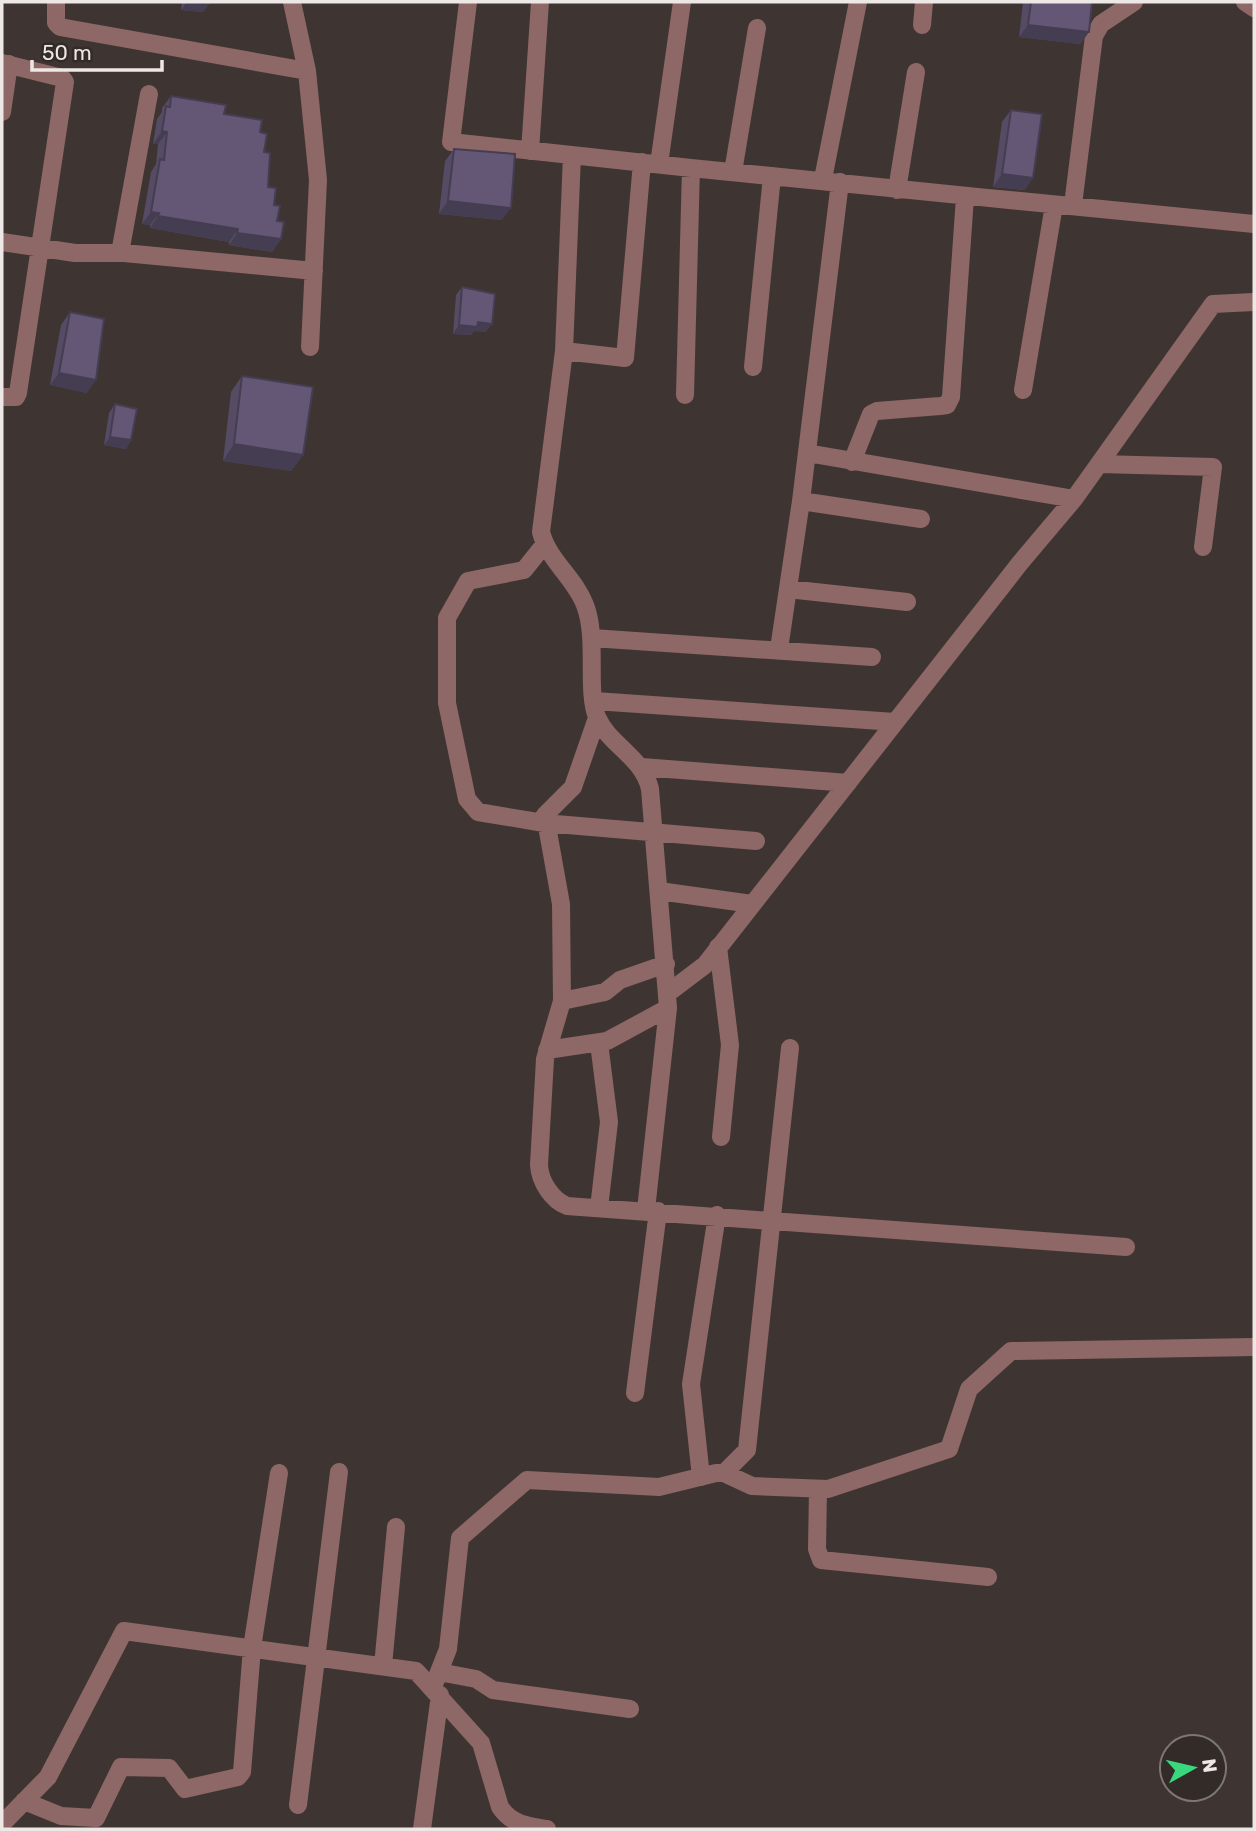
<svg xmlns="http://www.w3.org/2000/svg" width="1256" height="1831" font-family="Rubik,sans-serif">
<rect width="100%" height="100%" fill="#3e3532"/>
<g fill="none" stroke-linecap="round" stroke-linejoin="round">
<path stroke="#8e6767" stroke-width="18" d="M56,2V23L60,27L307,71
M292,2L307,71L318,180L310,347
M468,2L451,142L691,168L685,395
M1245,2L1254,8
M922,25L924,2
M2,63L62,78L65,82L18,393L16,397H2
M2,112L9,64
M530,151L540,2
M572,155L564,351L625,358L642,162
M659,164L682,2
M691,168C879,187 1066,206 1254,224
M733,172L757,28
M823,179L858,2
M897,190L916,72
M1073,205L1094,36L1101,24L1134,2
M2,242L75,253H124L314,271
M120,253L149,94
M564,351L541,532C548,560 575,578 585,605C598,638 586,690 597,717C609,745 643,757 650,789L668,1008L646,1210
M753,367L772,176
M1023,390L1054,205
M807,453L1074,499
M852,462L871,414L877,411L940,406L947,405L951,397L965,197
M1099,464L1213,467L1203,547
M801,501L921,519
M544,545L524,570L468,581L447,618V703L467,799L478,812L544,823L756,841
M788,589L907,602
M592,638L872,657
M779,649L801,501L840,182
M595,701L895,722
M597,718L573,787L545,815L561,904L562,1001L545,1059L539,1165C540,1182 552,1200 567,1206L1126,1247
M642,767L848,783
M659,891L752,904
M718,947L730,1045L721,1137
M668,993L705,965L1020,563L1074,499L1213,304L1254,302
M562,1001L605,992L620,980L666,964
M599,1043L609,1122L599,1208
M547,1050L607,1041L668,1008
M635,1393L658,1211
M724,1473L747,1450L790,1048
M701,1477L691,1384L717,1215
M818,1489L817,1549L821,1560L988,1577
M383,1666L396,1527
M439,1672L476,1679L493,1690L630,1709
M433,1687L448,1649L460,1538L527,1480L659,1487L716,1473H724L752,1486L828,1489L949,1449L969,1389L1011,1351L1254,1347
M24,1801L61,1816L96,1818L121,1767L169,1768L185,1789L238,1777L242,1772L252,1648L279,1473
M298,1805L339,1472
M2,1824L48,1777L124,1631L416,1671L481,1743L500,1807C512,1825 528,1826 547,1829
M422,1829L440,1695"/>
</g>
<path fill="#554b65" d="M182,2H210L203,12L181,10Z
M1023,2H1092L1089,32L1080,44L1019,37Z
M171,96L224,114L260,132L264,152L268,187L274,205L281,239L272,252L229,245V242L150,228V225L142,224L151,172L156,164L158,144H153L157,119L162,112V108Z
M1011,110L1025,190L993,187L1002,122Z
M454,149L502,220L439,214L445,161Z
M462,287L486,332L474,331L471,335L453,334L456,295Z
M70,312L87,393L50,385L61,325Z
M242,376L303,455L291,471L223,461L231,392Z
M115,404L131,440L126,449L104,445L109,413Z"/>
<path fill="#453d52" d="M187,2L209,4L203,12L181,10Z
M1028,25L1089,32L1080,44L1019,37Z
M162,131L167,132L158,144H153Z
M1002,174L1033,178L1025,190L993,187Z
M448,201L511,208L502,220L439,214Z
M151,212L159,213L150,225L142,224Z
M158,216L238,229L229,242L150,228Z
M237,233L281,239L272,252L229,245Z
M478,322L492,324L486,332L474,331L471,335L453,334L459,325Z
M59,373L96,380L87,393L50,385Z
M110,437L131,440L126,449L104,445Z
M234,444L303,455L291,471L223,461Z"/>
<path fill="#635775" stroke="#453d52" stroke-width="2" d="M187,2H210L209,4Z
M1031,2H1092L1089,32L1028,25Z
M171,96L226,105L224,114L262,120L260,132L267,134L264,152L270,153L268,187L276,188L274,205L280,206L277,221L284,222L281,239L237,233L238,229L158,216L159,213L151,212L160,159L164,160L167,132L162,131L166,106L170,107Z
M1011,110L1042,114L1033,178L1002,174Z
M454,149L515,154L511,208L448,201Z
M462,287L495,294L492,324L478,322L477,327L459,325Z
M70,312L104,319L96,380L59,373Z
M242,376L313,387L303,455L234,444Z
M115,404L137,409L131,440L110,437Z"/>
<rect width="1256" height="1831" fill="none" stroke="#ede8e6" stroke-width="7"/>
<g transform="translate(1193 1768) rotate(82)"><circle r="33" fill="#332b28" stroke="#7d7774" stroke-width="2"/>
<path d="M0-5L12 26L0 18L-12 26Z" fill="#39d87f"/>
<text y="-10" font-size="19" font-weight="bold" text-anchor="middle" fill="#ede8e6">N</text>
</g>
<path d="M32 60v10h130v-10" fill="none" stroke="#ede8e6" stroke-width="3.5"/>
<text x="42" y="60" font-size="21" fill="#ede8e6" stroke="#332b28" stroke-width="5" paint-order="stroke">50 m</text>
</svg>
